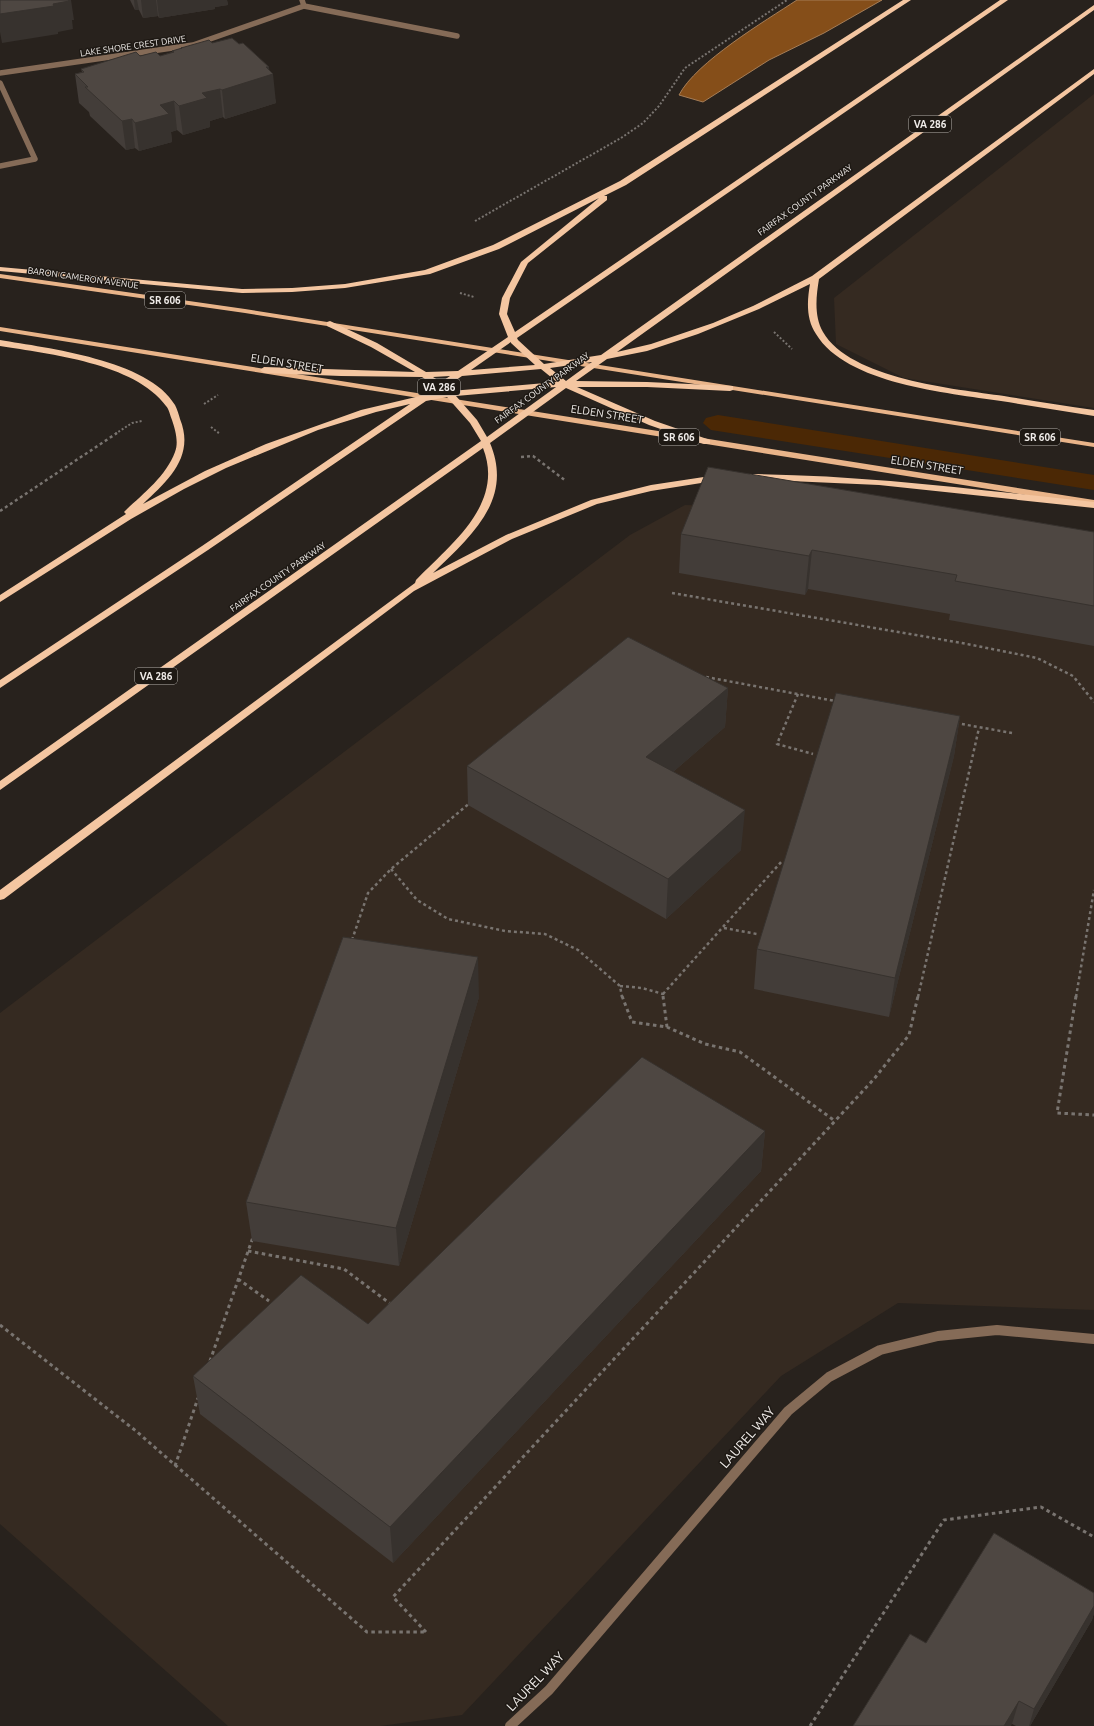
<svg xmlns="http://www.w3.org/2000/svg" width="1094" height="1726" font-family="Ubuntu,sans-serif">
<rect width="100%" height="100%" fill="#28221d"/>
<path fill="#352a21" d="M1094,94V408L904,378L836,344L834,298Z
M685,505L825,509L1094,555V1310L898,1303L781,1376L462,1715L380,1726H228L0,1524V1013L630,535Z"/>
<path fill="#4b2805" d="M718,415L1094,475V490L711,430L703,423L706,418Z"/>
<path fill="#854e19" stroke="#a57d57" d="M797,0H882L824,33L769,60L703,102L679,95C696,62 765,21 797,0Z"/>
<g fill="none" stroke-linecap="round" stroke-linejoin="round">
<path stroke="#797470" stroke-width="2" stroke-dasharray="2 2" stroke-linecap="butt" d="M475,221L621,138L643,123L659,106L685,68L787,0
M460,293L474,297
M774,332L792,349
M204,404L218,395
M211,427L220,434
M115,434L132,423L142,421"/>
<path stroke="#797470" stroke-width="2.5" stroke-dasharray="3 3" stroke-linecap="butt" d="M521,457L533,456L566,481
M0,511L117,433
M672,593L962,643L1037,658L1073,676L1094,702
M706,677L835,701
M798,694L777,744L813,754
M956,723L1012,733
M391,869L417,900L448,919L505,931L545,934L578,950L620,986L622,997
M724,928L757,934
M352,940L368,893L391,869L471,802
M620,986L642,988L663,994V997
M663,994L782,861
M918,997L979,728
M1076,997L1094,890"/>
<path stroke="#797470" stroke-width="3" stroke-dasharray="3.5 3.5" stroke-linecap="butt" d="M622,996L632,1022L667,1027L705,1044L740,1052L835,1121
M663,996L667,1027
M1076,996L1057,1113L1094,1115
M248,1251L344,1269L392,1305
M238,1279L269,1301
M0,1325L136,1431L367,1632H426
M210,1361L253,1237
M175,1466L198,1398
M426,1632L393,1597L874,1079L909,1035L918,996
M810,1726L944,1520L1041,1507L1094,1537"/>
<path stroke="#856b57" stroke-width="5.5" d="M304,6L457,36
M0,83L35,159L0,166"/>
<path stroke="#856b57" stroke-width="5.5" d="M0,73L193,45L304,6L302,0"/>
<path stroke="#856b57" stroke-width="10" d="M510,1726L549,1690L788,1411L829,1377L880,1350L938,1336L997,1330L1094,1339"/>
<path fill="#e9b489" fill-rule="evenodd" d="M0,274L245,309L1094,443V447L245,313L0,278Z
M0,327L1094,500V506L0,331Z"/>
<path fill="#f4c6a1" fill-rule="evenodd" d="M903,0H911L626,185L604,196H607V200L528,263L510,298L507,314L515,332L1000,0H1008L517,338L518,340L544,364L601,355L1094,5V10L617,352L651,344L713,323L753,306L812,276L1094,69V74L819,279C816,297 814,316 823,332C850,379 955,389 1004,396C1034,401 1064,406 1094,410V416C1063,411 1032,406 1001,401C948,393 846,384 816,334C806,319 807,301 810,284L759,309L698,334L647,351L607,359L576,381L647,382L733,386V390L730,391L647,387H577L655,421L710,440V444H704L649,425L566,388L490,443C514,500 471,536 433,573L506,535L591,500L651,485L717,475L720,476V480L651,491L597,504L512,539L414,591L4,899L0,900V890L415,583L416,580C451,544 505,504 483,448L0,790V781L481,441L470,423L447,397L426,401L208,550L0,688V680L202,546L410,404L376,412L318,430L226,468L184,489L131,519L0,602V595L126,514L124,512L126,510C144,493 166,476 175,452C179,442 175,429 172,420C170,415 169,409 166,406C135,363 49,354 0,346V340C47,348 149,360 175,405C177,409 179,415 180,419C195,456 169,480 143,504L205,471L266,444L361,410L420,396L435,386L422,377L341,376L264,373L260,370L264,367L415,372L371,347L327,326V322L330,321L377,343L426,372L458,371L508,337L499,314L502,298L521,262L599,198L499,249L430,274L345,288L292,292L242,293L0,271V267L242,289L292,288L345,284L425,270L493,245L620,181ZM511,343L535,365L471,370L511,342ZM592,362L566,381L550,368ZM541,369L557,382L451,391L446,387L462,376ZM450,376L441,382L433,377ZM556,387L487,437L477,420L456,396Z
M750,474C866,475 979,490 1094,502V508L879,485L747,479L745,477Z"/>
</g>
<path fill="#433d39" d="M130,0H227L228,5L215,7V9L159,18L158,16L143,18L139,10H135Z
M212,43L269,71L276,103L225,119L223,117L210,121V127L183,135L177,130L171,132L172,142L139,151L135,148L126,150L90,116L89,112L79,103L75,74L82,72L81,69L140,56H160L172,52V51L181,49V48Z
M1094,532V646L949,620L950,614L808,589L805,595L679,573L681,534Z
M728,688L725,727L673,772L741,850L666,919L468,805L467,766Z
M960,716L954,756L889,1017L754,989L757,949Z
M479,997L399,1266L252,1241L246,1202Z
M765,1131L761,1171L393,1563L200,1414L193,1376L368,1324Z
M1094,1593V1613L1092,1620L1030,1726H1016L1012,1724L926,1643Z"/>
<path fill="#37322e" d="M65,0H71L74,20H72L73,29L58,32V34L2,43L0,32V14L53,4Z
M134,0H137L139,10H135Z
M141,0H156L158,16L143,18Z
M157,0H227L228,5L215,7V9L159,18Z
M266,67H269L270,75L273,74L276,103L225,119L222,90Z
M220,89L223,117L210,121V127L183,135L179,106L202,93Z
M174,101L177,130L171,132L172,142L139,151L135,123L160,105Z
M132,119L135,148L126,150L122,121Z
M812,550L808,589L805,595L809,556Z
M728,688L725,727L644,797L646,757Z
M960,716L954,756L889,1017L895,978Z
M745,810L741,850L666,919L668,879Z
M478,957L479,997L399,1266L396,1228Z
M765,1131L761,1171L393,1563L390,1527Z
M1094,1606V1613L1092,1620L1030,1726H1029L1034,1709Z
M1019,1701L1012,1724L1011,1726H1004Z"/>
<path fill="#4e4742" stroke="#37322e" d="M0,0H68L69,1L53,4L54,6L0,14Z
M232,38L239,44L243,43L269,67H266L273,74L222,90L220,89L202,93L207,98L179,106L174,101L160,105L169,114L135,123L132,119L122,121L85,87H88L75,74L84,72L81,69L136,52L140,56L156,52L160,56L174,52L172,51L182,48H181L209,40L212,43Z
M708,467L1094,532V606L955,581L957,575L812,550L809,556L681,534Z
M628,637L728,688L646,757L745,810L668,879L467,766Z
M836,693L960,716L895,978L757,949Z
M343,937L478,957L396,1228L246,1202Z
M642,1057L765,1131L390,1527L193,1376L301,1275L368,1324Z
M994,1533L1094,1593V1606L1034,1709L1019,1701L1004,1726H853L910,1634L926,1643Z"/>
<g text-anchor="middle" stroke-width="3" stroke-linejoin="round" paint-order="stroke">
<g font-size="9" fill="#f0ece9" stroke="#1e1914">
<text transform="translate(133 46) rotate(-8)" y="3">LAKE SHORE CREST DRIVE</text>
<text transform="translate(805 200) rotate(-36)" y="3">FAIRFAX COUNTY PARKWAY</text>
<text transform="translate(83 278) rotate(8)" y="3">BARON CAMERON AVENUE</text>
<text transform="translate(542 388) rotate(-36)" y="3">FAIRFAX COUNTY PARKWAY</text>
<text transform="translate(278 577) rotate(-35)" y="3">FAIRFAX COUNTY PARKWAY</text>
</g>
<g fill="#1e1914" stroke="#b1ada9" stroke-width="1">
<rect x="909" y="116" width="42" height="16" rx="3"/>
<rect x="145" y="292" width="40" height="16" rx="3"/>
<rect x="418" y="379" width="42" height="16" rx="3"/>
<rect x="659" y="429" width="40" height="16" rx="3"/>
<rect x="1020" y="429" width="40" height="16" rx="3"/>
<rect x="135" y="668" width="42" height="16" rx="3"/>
</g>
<g font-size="10" font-weight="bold" fill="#f0ece9">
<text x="930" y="128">VA 286</text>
<text x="165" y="304">SR 606</text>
<text x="439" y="391">VA 286</text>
<text x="679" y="441">SR 606</text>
<text x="1040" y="441">SR 606</text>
<text x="156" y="680">VA 286</text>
</g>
<g font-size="11" fill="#f0ece9" stroke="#1e1914">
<text transform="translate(287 363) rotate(9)" y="4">ELDEN STREET</text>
<text transform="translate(607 414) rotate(9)" y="4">ELDEN STREET</text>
<text transform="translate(927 465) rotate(9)" y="4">ELDEN STREET</text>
</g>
<g font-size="13" fill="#f0ece9" stroke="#1e1914">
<text transform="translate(747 1437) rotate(-49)" y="5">LAUREL WAY</text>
<text transform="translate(535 1681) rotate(-46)" y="5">LAUREL WAY</text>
</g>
</g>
</svg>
